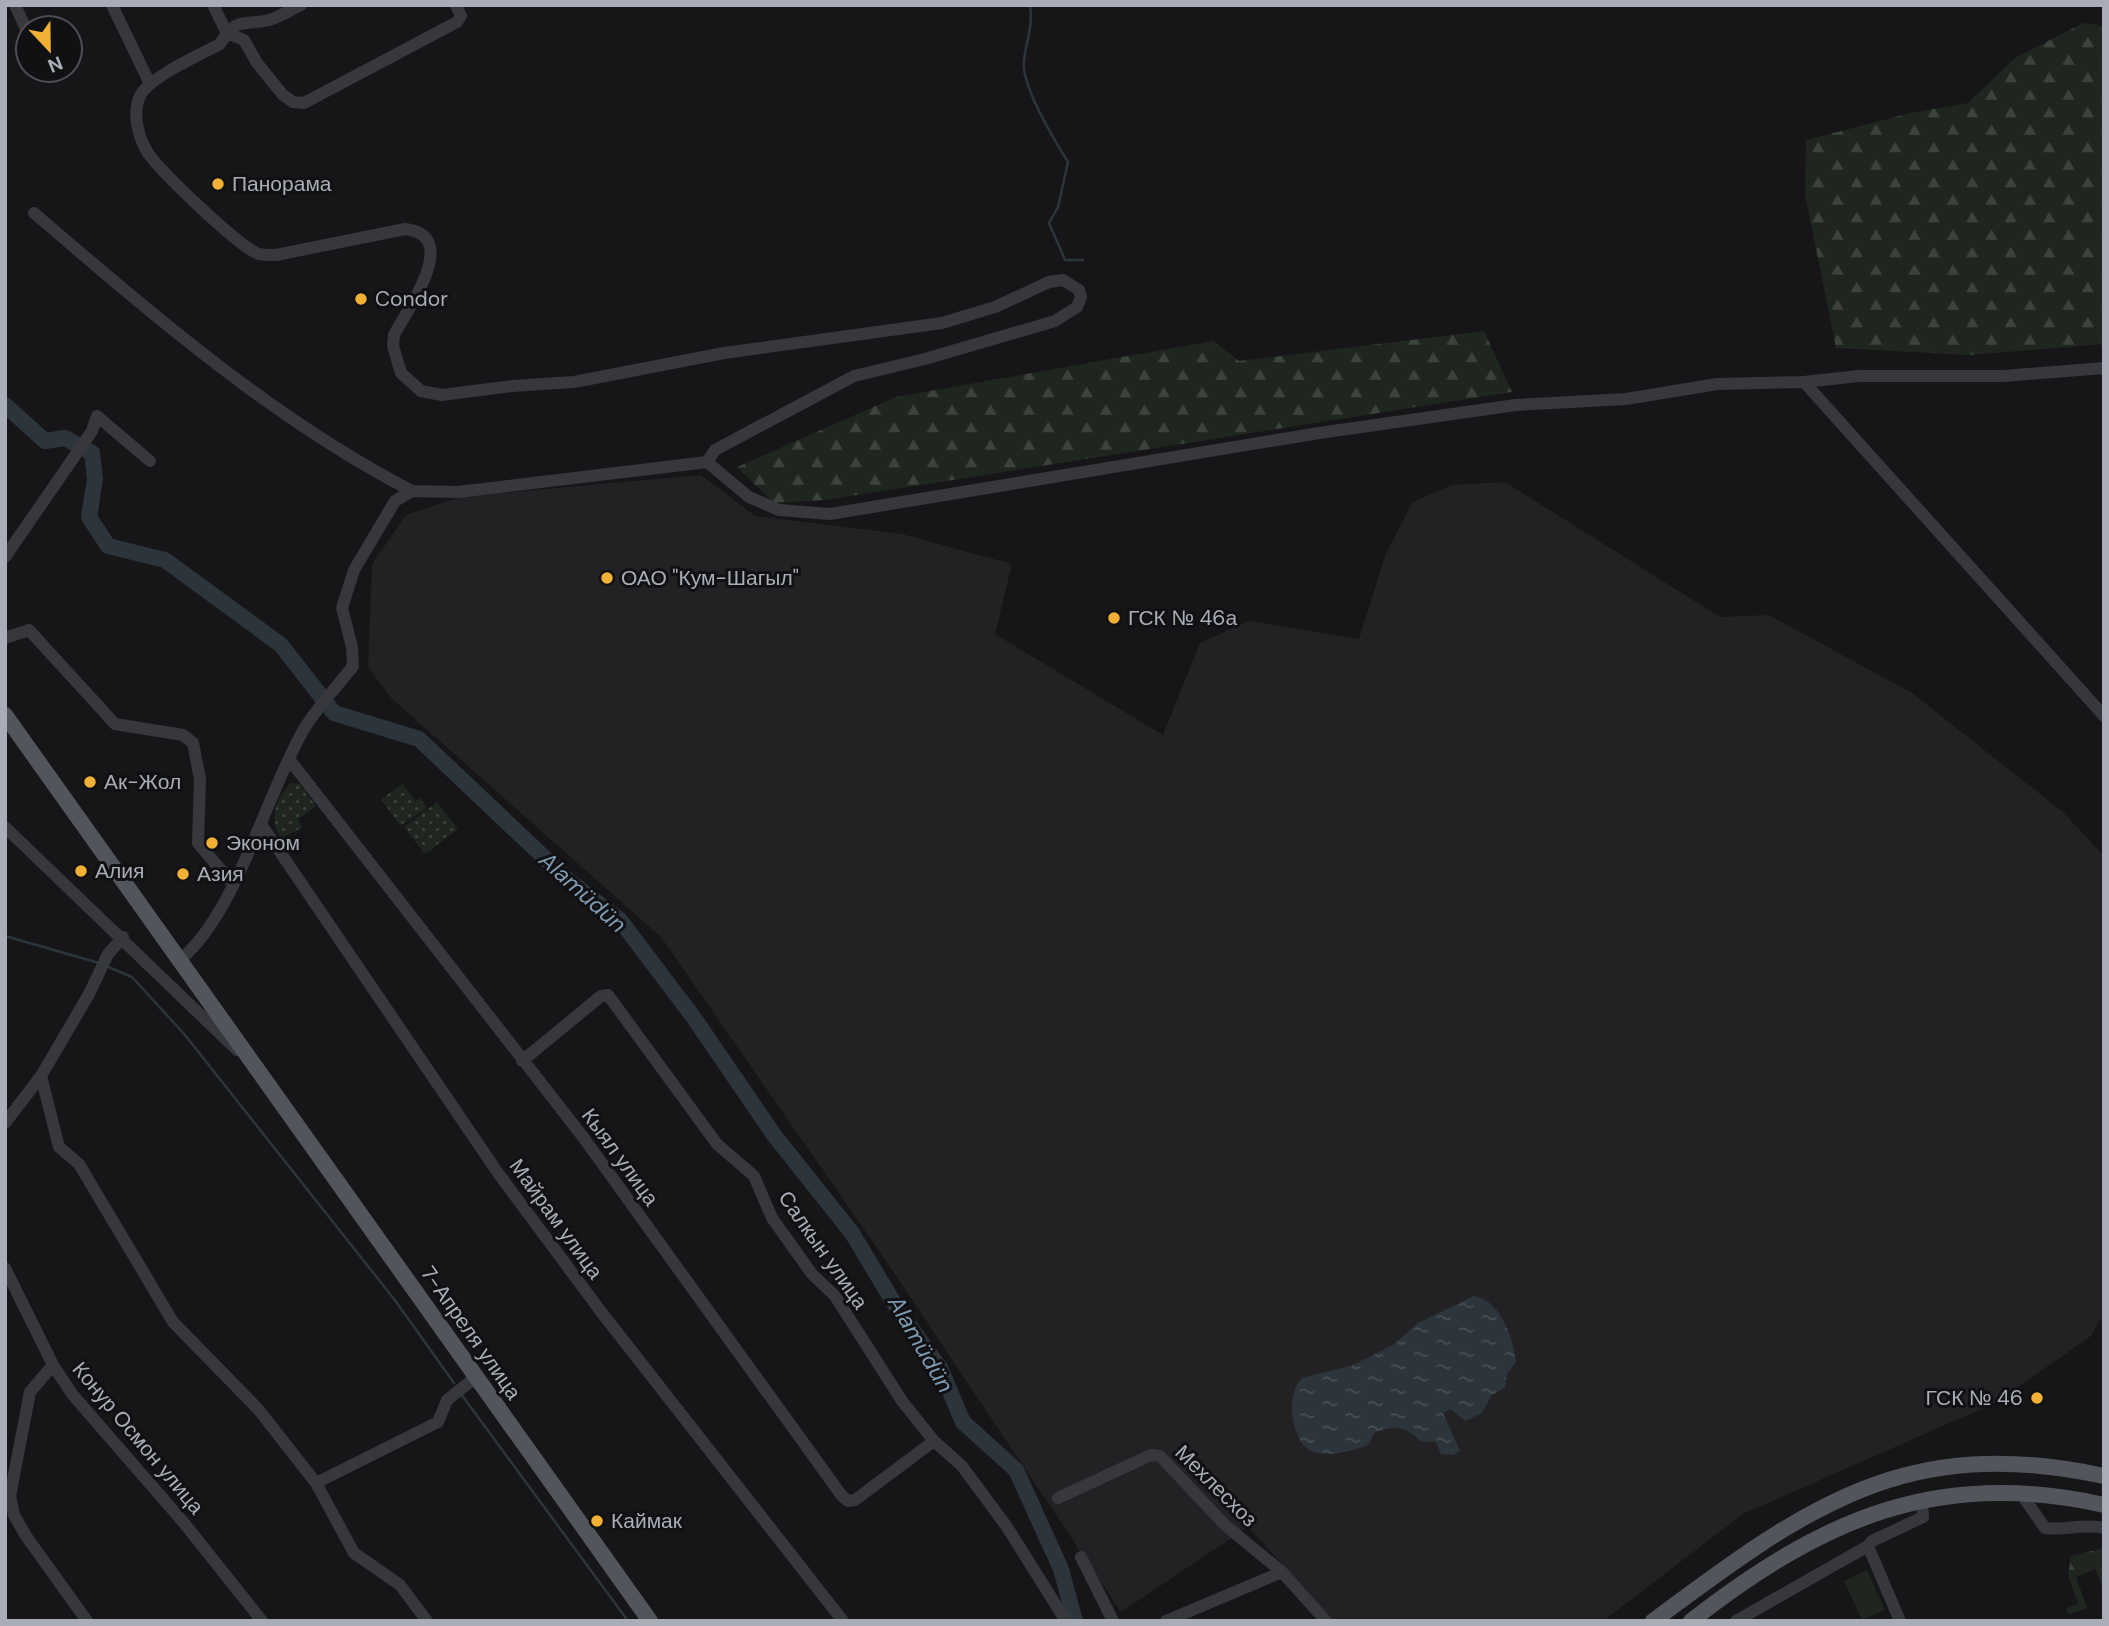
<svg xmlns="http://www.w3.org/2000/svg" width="2109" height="1626" font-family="'DM Sans',sans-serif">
<defs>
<pattern id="forest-firs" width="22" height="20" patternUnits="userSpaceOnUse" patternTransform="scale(1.75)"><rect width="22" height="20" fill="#1e261f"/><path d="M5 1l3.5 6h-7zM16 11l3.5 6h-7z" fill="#3c433d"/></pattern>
<pattern id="garden-dots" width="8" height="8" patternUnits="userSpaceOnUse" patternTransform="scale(1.75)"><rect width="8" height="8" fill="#1e261f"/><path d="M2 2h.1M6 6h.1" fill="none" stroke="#3c433d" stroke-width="1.8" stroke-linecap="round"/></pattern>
<pattern id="water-ripples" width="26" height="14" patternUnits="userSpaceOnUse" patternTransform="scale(1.75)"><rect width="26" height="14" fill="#2c353c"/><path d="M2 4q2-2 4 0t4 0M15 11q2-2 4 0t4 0" fill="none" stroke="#485056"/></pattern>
</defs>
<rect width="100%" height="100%" fill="#161618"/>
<path fill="#222225" d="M701,475L755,516L902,534L1012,564L995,634L1163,735L1200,643L1249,621L1359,639L1386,553L1413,502L1452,485L1505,482L1720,617L1769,615L1912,693L2063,812L2104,856V1314L2091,1336L1995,1403L1743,1514L1603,1621H1334L1248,1527L1121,1612L884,1258L661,937L391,698L368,667L372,564L406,515L459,497Z"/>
<path fill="url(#forest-firs)" d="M2083,23L2104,26V344L1970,355L1836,348L1805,194L1806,140L1911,113L1968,103L2015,58Z
M1484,331L1512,392L825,500L774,503L737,467L896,397L1213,341L1239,361Z
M2104,1548V1590L2095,1569L2076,1577L2087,1608L2069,1615L2066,1609L2078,1603L2068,1576L2071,1556Z"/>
<path fill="#1e261f" d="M1867,1570L1885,1610L1862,1620L1844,1581Z"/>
<path fill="url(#garden-dots)" d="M290,783L300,784L316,806L298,819L302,828L281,838C268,818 276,801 290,783Z
M403,784L415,801L420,798L427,808L400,826L381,799Z
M437,802L458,829L425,854L404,827Z"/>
<path fill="url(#water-ripples)" d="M1474,1296C1501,1301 1513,1337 1516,1362L1507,1374L1505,1387L1491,1396L1482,1413L1465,1421L1450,1409L1443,1413L1460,1451L1453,1455L1441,1454L1436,1442L1420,1441C1406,1426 1393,1425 1374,1433L1369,1444C1356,1451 1324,1458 1311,1451C1291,1440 1285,1395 1302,1378L1351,1366L1393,1345L1418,1323Z"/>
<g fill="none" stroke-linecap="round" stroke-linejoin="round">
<path stroke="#2c353c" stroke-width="2.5" d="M1030,5C1034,32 1022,50 1024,69C1028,97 1054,139 1068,162L1058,207L1049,223L1065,260H1083
M5,936L99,963
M106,966L132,977L185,1035L394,1299L454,1383
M461,1394L628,1621"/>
<path stroke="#2c353c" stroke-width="16" d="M5,405L45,441L65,438L92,453L95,479L89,517L108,546L165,560L281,645L334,713L419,739L568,880L620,920L694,1018L774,1135L852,1233L900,1313L940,1368L963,1422L1016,1470L1061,1569L1075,1621"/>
<path stroke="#37383d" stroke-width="12" d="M15,5L27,31
M112,5L150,84
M213,5L227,33
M301,5C290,10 280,17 269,20C243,26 237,16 220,44C200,55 149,77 140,96C132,114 138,137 148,153C160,171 240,248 259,254C264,255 271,255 276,255L405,229C462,235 408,308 394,335L393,346L401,373L421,391L442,395L512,386L574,382L724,353L942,323L995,307L1049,282L1063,280L1079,290L1081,297L1077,307L1055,321L925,359L854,376L715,450L707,462
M227,33L244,40L257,63L283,95L293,102L304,103L457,22L461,16L456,5
M34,213C152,314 274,420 412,491
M1804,382L2104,716
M5,557L92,431L97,416L150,461
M5,638L29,630L115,724L183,735L193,743L200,779L198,843L232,883
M289,759L583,1137L842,1496L848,1501L855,1500L934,1441
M261,824L498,1173L602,1313L843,1621
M5,827L237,1050
M123,937L108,954L89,994L41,1076L59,1147L79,1164L173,1322L258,1409L316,1483L354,1553L400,1585L427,1621
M181,959C237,912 266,794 304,729C317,707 337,687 353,666L352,647L342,608L354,570L395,501L412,491L458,492L707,462L749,497L779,510L830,514L1319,433L1516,405L1626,399L1717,384L1804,382L1859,376H2003L2104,368
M522,1061L601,996L608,995L717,1144L754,1176L772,1218L812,1274L835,1296L902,1401L934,1441L962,1466L1007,1527L1066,1621
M5,1123L41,1076
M5,1268L53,1365L72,1394L184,1523L262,1621
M53,1365L30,1392L10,1496L14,1515L26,1536L87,1621
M316,1483L438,1422L447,1400L476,1377
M2020,1492L2045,1528C2065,1531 2083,1523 2104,1528
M1058,1498L1151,1455L1160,1456L1225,1525L1282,1572L1326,1621
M1081,1557L1113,1621
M1166,1621L1282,1572
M1736,1621L1868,1546
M1900,1621L1868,1546L1872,1541L1923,1517L1922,1501"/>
<path stroke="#53555c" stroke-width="16" d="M5,715L650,1621
M1653,1621C1805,1508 1905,1433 2104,1476
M1691,1621C1821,1520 1937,1467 2104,1505"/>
</g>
<g fill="#f2b134" stroke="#111113" stroke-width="2.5">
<circle cx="218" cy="184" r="7"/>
<circle cx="361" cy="299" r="7"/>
<circle cx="607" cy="578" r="7"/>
<circle cx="1114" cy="618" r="7"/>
<circle cx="90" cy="782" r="7"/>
<circle cx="212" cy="843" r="7"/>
<circle cx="81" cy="871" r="7"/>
<circle cx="183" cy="874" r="7"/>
<circle cx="2037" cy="1398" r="7"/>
<circle cx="597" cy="1521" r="7"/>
</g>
<g text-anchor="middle" stroke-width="6" stroke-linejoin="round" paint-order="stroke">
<g font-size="21" fill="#a8adb8" stroke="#111113" text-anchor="start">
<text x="232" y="191">Панорама</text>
<text x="375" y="306">Condor</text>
<text x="621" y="585">ОАО "Кум-Шагыл"</text>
<text x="1128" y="625">ГСК № 46а</text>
<text x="104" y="789">Ак-Жол</text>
<text x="226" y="850">Эконом</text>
<text x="95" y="878">Алия</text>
<text x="197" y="881">Азия</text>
<text x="2023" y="1405" text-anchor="end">ГСК № 46</text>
<text x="611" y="1528">Каймак</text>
</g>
<g font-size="21" fill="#a8adb8" stroke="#111113">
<text transform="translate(620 1157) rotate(54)" y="7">Кыял улица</text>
<text transform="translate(556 1219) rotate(54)" y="7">Майрам улица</text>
<text transform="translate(823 1250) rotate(55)" y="7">Салкын улица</text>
<text transform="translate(471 1333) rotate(55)" y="7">7-Апреля улица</text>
<text transform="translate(138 1438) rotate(50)" y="7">Конур Осмон улица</text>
<text transform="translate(1216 1486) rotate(45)" y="7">Мехлесхоз</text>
</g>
<g font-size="23" font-style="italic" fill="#7f9bb3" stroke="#111113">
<text transform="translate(583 892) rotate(42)" y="8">Alamüdün</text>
<text transform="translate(921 1344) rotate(60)" y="8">Alamüdün</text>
</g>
</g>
<rect width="2109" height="1626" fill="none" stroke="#a8adb8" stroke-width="14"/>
<g transform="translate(49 49) rotate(158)"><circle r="33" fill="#111113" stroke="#4d4f55" stroke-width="2"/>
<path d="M0-5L12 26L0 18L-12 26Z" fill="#f2b134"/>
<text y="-10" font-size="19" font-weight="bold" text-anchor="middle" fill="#a8adb8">N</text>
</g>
</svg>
